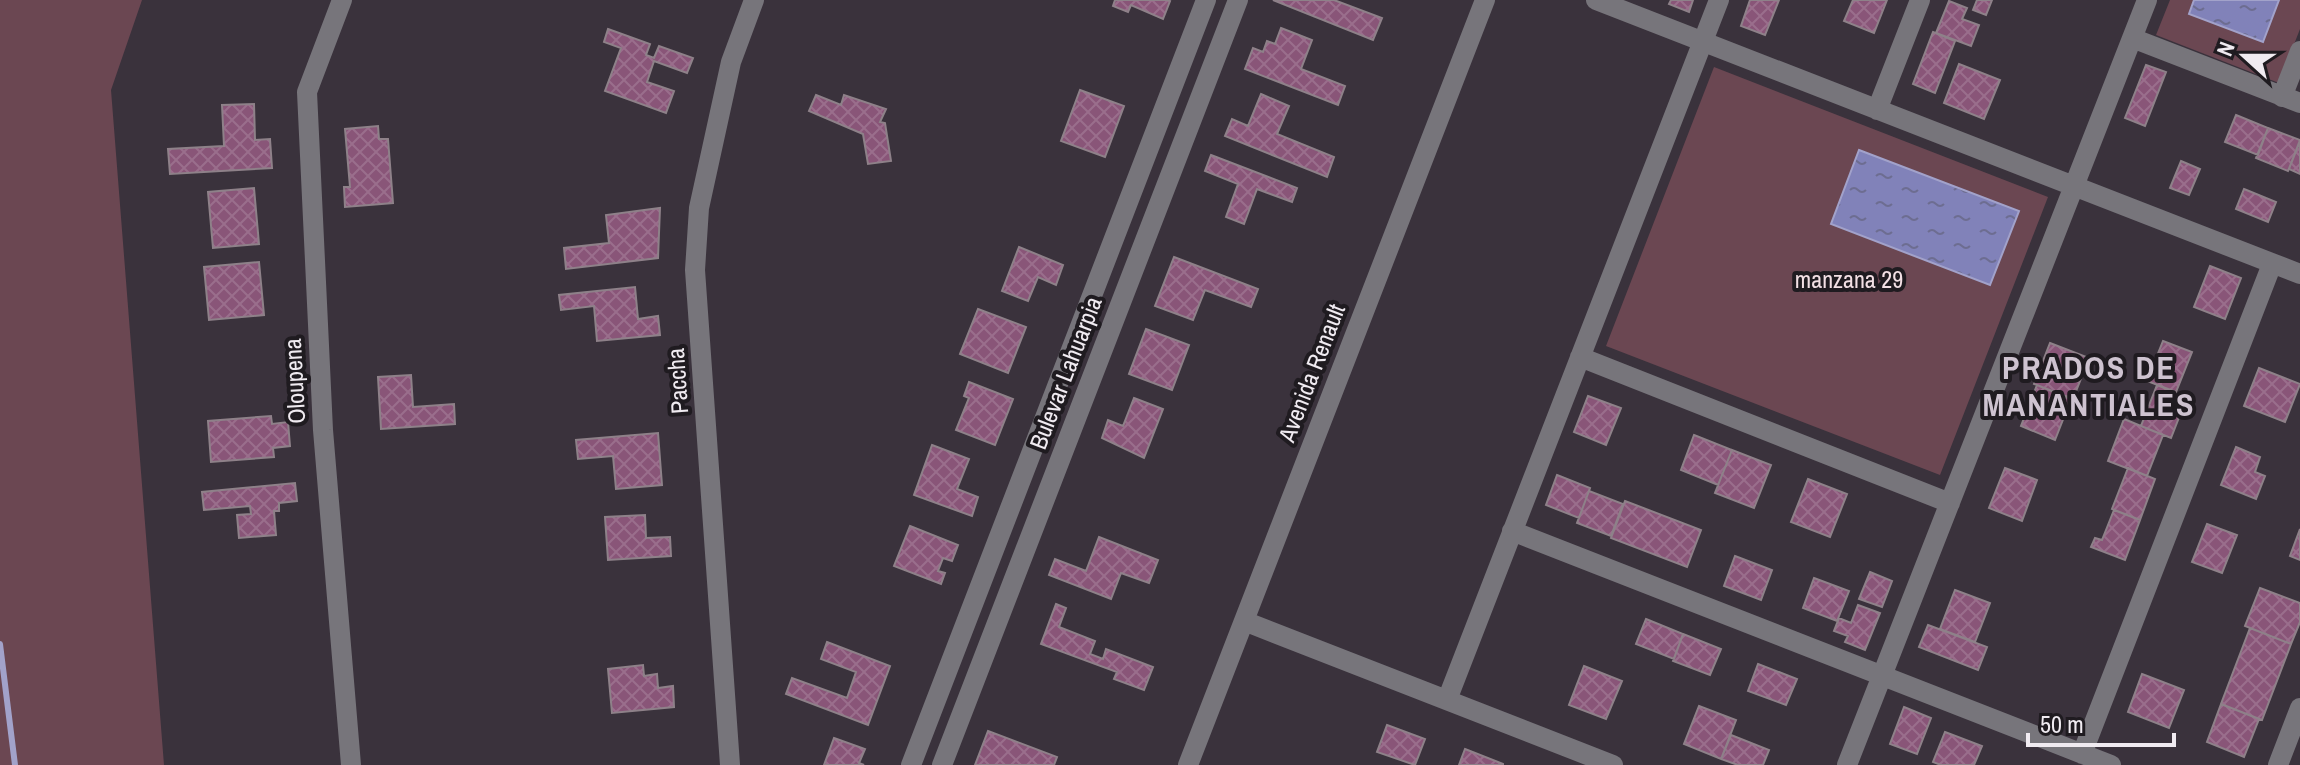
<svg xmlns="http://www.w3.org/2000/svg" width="2300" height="765" font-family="'Archivo Narrow',sans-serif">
<defs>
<pattern id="water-ripples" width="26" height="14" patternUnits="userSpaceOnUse" patternTransform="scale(2)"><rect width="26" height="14" fill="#8182b9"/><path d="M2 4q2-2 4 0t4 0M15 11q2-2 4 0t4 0" fill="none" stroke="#6d6d91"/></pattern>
<pattern id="building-cross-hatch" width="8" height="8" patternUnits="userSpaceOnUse" patternTransform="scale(2)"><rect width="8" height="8" fill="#895578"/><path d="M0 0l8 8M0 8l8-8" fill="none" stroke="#9a6e8c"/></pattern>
</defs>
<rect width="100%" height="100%" fill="#3a323c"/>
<path fill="#6b4752" d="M0,0H142L111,90L164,765H0Z
M2170,0H2300V29L2279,83L2156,35Z
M1714,67L2048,197L1940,475L1606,346Z"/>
<path fill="url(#water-ripples)" stroke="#a2a2ca" stroke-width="2" d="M2194,0H2279L2263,42L2189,14Z
M1859,150L2019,211L1990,285L1831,224Z"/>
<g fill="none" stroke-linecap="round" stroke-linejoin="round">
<path stroke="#a2a2ca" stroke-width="6" d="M0,644L15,765"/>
</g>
<path fill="url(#building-cross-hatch)" stroke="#8e8189" stroke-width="2" d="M1115,0H1167L1170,1L1163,19L1131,5L1128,12L1113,6Z
M1273,0H1334L1382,18L1373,40Z
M1671,0H1693L1689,12L1669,4Z
M1750,0H1779L1765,35L1741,26Z
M1887,0L1874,33L1844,21L1853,0Z
M1977,0H1992L1986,15L1973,10Z
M1949,1L1967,8L1962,19L1979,25L1971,46L1936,33Z
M1281,28L1312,40L1301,69L1345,86L1338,105L1245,69L1253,48L1263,52L1267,41L1275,44Z
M608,29L650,44L646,55L654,58L659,46L693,58L687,73L654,61L647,82L674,91L666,113L605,91L621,48L604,42Z
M1933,32L1955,41L1935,93L1913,84Z
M1959,64L2000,80L1984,119L1944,103Z
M2146,65L2166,72L2145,126L2125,118Z
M1080,90L1124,106L1105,157L1061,141Z
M1261,94L1289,106L1277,134L1334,157L1327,177L1225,136L1232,119L1248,126Z
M816,95L841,105L844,95L886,109L880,122L885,123L891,161L868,164L863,134L809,111Z
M254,104L255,140L270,139L272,168L170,174L168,149L224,146L222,105Z
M2236,115L2268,128L2258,155L2225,142Z
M378,126L379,139H388L393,203L345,207L344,187H350L345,129Z
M2268,128L2300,140L2288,171L2256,158Z
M2300,141V174L2289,169Z
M1211,155L1297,188L1292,202L1257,189L1244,224L1226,217L1238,184L1205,171Z
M2181,161L2200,169L2189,195L2170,188Z
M254,188L259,244L213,248L208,192Z
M2244,189L2276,202L2268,222L2236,209Z
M660,208L658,258L566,269L564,248L609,243L606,215Z
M1019,247L1063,265L1056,285L1038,277L1028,301L1002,291Z
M1174,257L1258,289L1251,307L1205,290L1193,320L1155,306Z
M259,262L264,315L209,320L204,267Z
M2210,266L2241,278L2225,319L2194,307Z
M635,287L638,319L658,316L660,335L597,341L594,306L561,310L559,295Z
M978,309L1026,327L1008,373L960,354Z
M1146,329L1189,345L1172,390L1129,374Z
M2163,341L2192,352L2176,392L2147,381Z
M2050,343L2089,358L2073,399L2034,384Z
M2259,368L2300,384L2285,422L2244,406Z
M411,375L413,407L454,404L455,424L381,429L378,377Z
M969,382L1013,399L995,445L956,430L969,398L964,396Z
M2037,385L2071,399L2055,440L2021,426Z
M2157,385L2187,397L2171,438L2141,426Z
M1588,396L1621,408L1606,445L1574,432Z
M1134,398L1163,409L1144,458L1102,438L1108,420L1123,426Z
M271,416L272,424L288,422L290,446L273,448L274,457L211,462L208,421Z
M2124,419L2163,435L2147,476L2108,461Z
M658,433L662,485L616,489L613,456L578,459L576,440Z
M1694,435L1732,450L1718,485L1681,470Z
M932,445L969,459L957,489L978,497L972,516L914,495Z
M2236,447L2260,457L2255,472L2265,476L2256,499L2221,485Z
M1732,450L1771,465L1754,508L1715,493Z
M2005,468L2037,480L2022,521L1989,508Z
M2128,468L2155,479L2140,520L2112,509Z
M1557,475L1590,488L1579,518L1546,505Z
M1808,479L1847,494L1830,537L1791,522Z
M295,483L297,501L279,503V511H274L276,535L239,538L237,515L251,514L250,506L204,510L202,492Z
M1589,491L1623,504L1611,536L1577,523Z
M1625,501L1701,530L1687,567L1611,538Z
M2114,510L2140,520L2125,560L2091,547L2095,538L2102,540Z
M645,515L646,538L670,537L671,556L608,560L605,517Z
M2207,524L2237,535L2222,573L2192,562Z
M910,526L958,545L952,561L943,558L938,571L945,573L941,584L894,566Z
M2300,529V560L2290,556Z
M1099,537L1158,560L1149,583L1121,573L1111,599L1049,575L1055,559L1086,571Z
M1735,556L1772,570L1761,600L1724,586Z
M1870,572L1892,581L1882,607L1859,599Z
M1814,578L1849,591L1837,621L1803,608Z
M2260,588L2300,603V622L2291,644L2245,626Z
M1955,590L1990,603L1975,642L1940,629Z
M1056,604L1066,608L1059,627L1095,641L1090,654L1103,659L1106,649L1153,667L1144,690L1114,679L1117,672L1041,644Z
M1858,605L1880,613L1865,650L1845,642L1848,636L1834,631L1839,618L1851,623Z
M1646,619L1683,634L1674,659L1636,644Z
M1928,625L1987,647L1978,670L1919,647Z
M2250,628L2291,644L2262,720L2221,704Z
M1683,634L1721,649L1710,675L1673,661Z
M827,642L890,666L868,725L786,694L792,678L847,698L856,672L821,659Z
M1758,664L1797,679L1786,705L1748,691Z
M643,665L644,676L657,674L658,688L673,686L674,707L612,713L608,669Z
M1584,666L1622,681L1606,719L1569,705Z
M2142,674L2184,690L2169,728L2128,712Z
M2221,704L2259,719L2244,757L2207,742Z
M1699,706L1736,720L1721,759L1684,744Z
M1904,707L1931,718L1917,754L1890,744Z
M1387,725L1425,739L1415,765L1377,752Z
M988,731L1057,757L1054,765H975Z
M1945,732L1982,746L1974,765H1941L1933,762Z
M1731,735L1769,750L1763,765H1738L1721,759Z
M834,738L865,749L859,763L864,765H824Z
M1465,749L1503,764V765H1459Z"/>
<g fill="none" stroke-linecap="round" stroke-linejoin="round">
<path stroke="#77757b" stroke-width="20" d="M342,0L307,92L323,430L351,765
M1596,0L2300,274
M2132,38L2300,103
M2282,97L2300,51
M1877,110L1920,0
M1580,357L1950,503
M1512,531L2111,765
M1244,621L1613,765
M1447,700L1719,0
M2082,754L2272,264
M730,765L695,270L699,208L731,62L754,0
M911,765L1206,0
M942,765L1238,0
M1188,765L1485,0
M1847,765L2147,0
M2278,765L2300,708"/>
</g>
<g text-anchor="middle" stroke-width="8" stroke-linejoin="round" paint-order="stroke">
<g font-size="24" fill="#f2dfe4" stroke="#1f1b20">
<text x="1849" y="288">manzana 29</text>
</g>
<g font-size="24" fill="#f0ebf1" stroke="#1f1b20">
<text transform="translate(1066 373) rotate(-69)" y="8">Bulevar Lahuarpia</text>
<text transform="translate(1312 373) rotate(-69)" y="8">Avenida Renault</text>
<text transform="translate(295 381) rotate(-93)" y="8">Oloupena</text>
<text transform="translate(678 381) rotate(-94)" y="8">Paccha</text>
</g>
<g font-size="32" font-weight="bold" letter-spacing="2" fill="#cec3d0" stroke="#1f1b20">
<text x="2089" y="379">PRADOS DE<tspan x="2089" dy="37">MANANTIALES</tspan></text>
</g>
</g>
<g transform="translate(2244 56) rotate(291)" stroke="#1f1b20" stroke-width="6" paint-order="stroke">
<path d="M0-6L14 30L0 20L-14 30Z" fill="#f0ebf1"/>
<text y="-12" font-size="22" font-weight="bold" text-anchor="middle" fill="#f0ebf1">N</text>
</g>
<path d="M2028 733v12h146v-12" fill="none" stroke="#f0ebf1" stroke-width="4"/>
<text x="2040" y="733" font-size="24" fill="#f0ebf1" stroke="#1f1b20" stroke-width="6" paint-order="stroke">50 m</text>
</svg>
